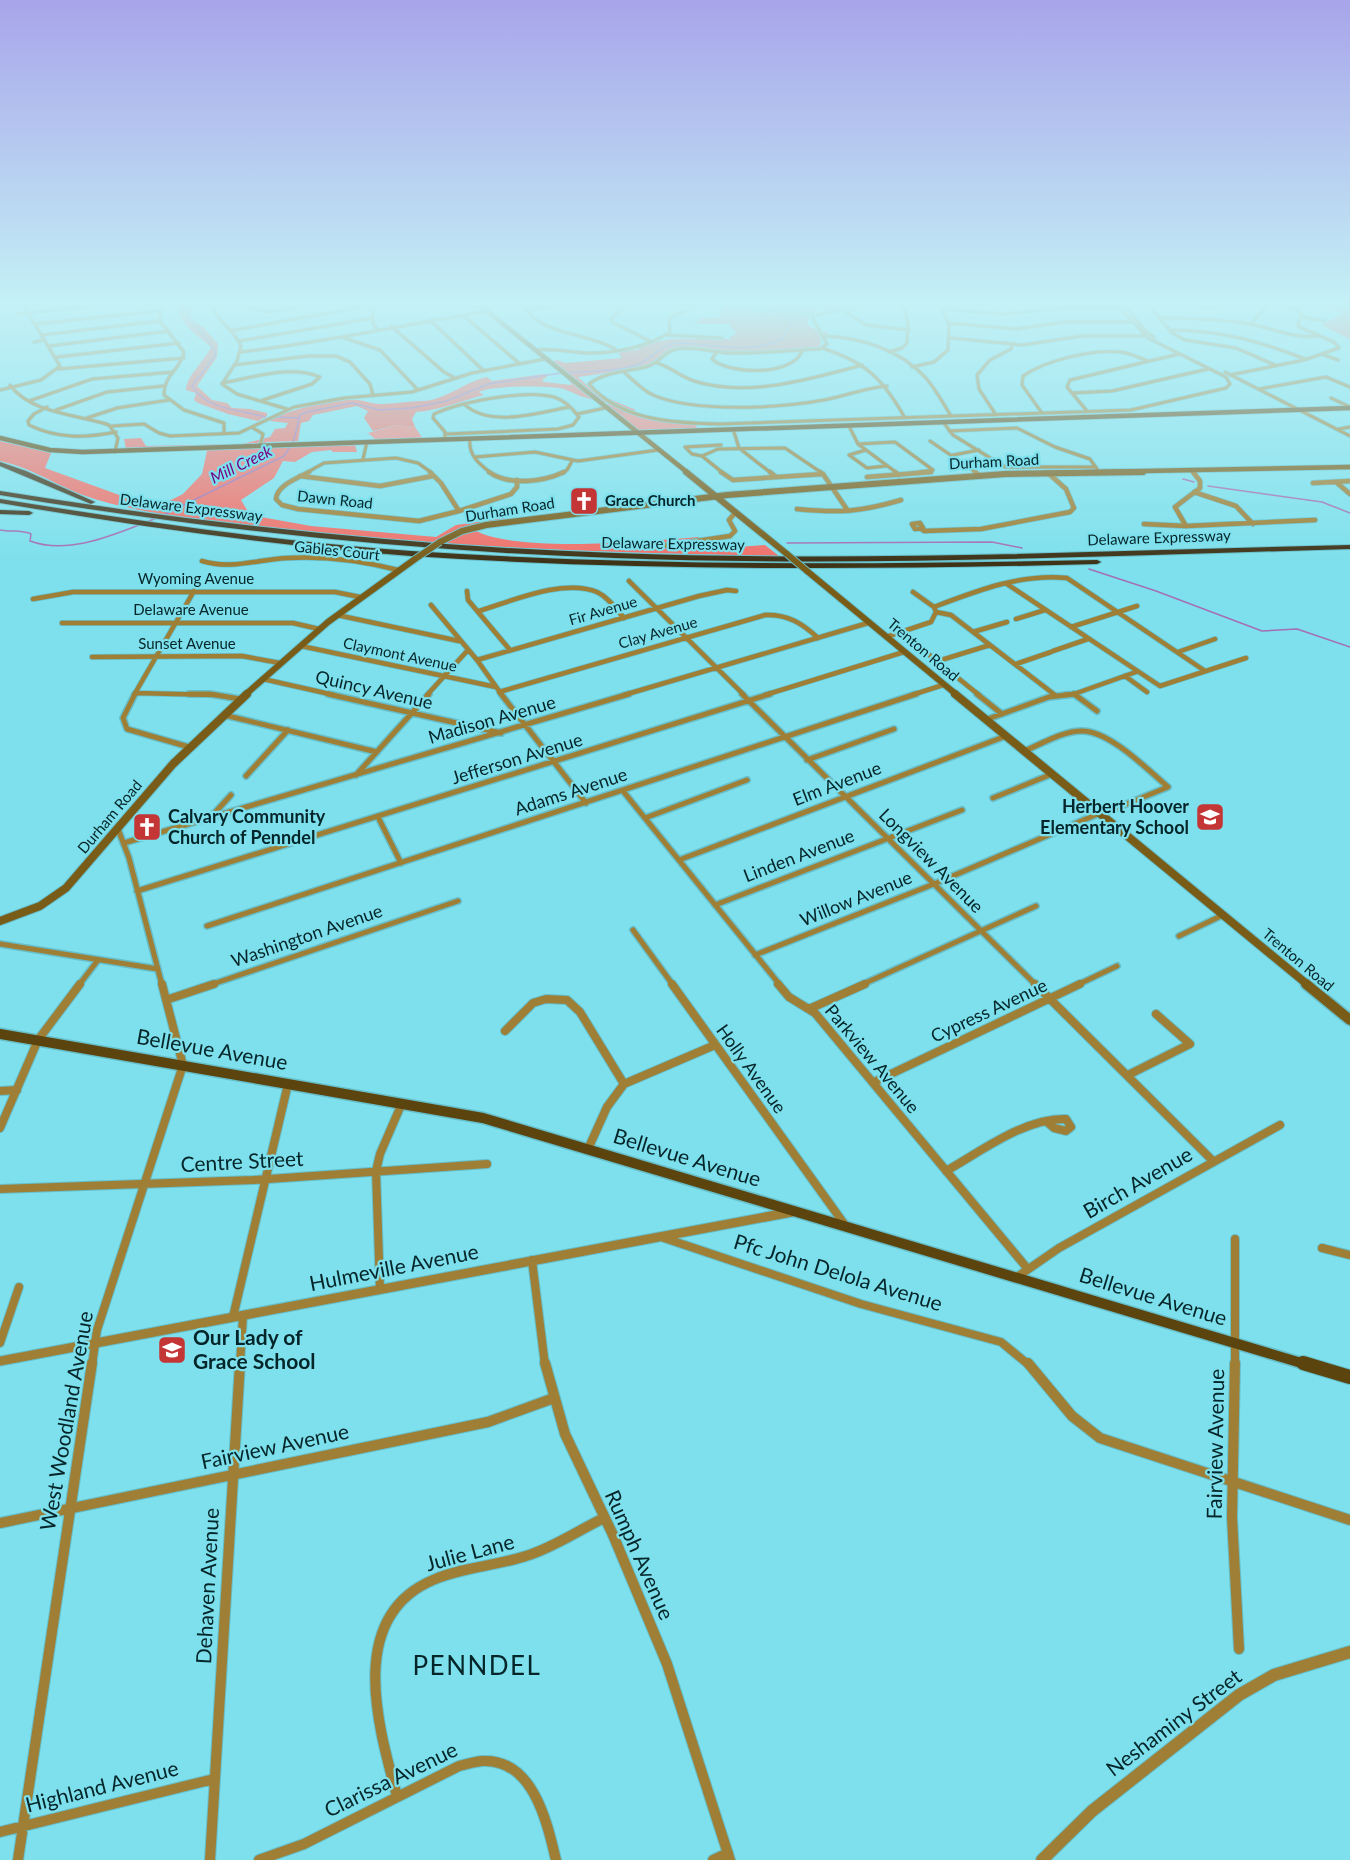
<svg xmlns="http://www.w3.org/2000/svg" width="1350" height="1860" font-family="Lato,sans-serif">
<rect width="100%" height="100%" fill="#7de0ec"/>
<path fill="#f57e76" d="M628,412L696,425L697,428L637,430L617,415Z
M396,425L415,427L423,439L376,440L368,433Z"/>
<path fill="#f17069" d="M182,303H190L188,306L192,307L190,318L203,327L218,344L217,357L197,386L212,400L227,403L232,408L250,409L267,413V416L258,421L228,414L198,403L194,400L196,393L186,390C186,376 204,362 211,347C201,337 169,318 182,303Z
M719,303L873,305L847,312L815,309V313L808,319V325L818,331L827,332L829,335L820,337L821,341L819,348L736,352L674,348L642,368L578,377L595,393L636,410L617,415L606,406L609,404C601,399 596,401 587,398C578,396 569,390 560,388C545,386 492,385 479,392L484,395C461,401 441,410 416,412L412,419L415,427L396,425L373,431L364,418L368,411L357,406L313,415L309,421L301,423L298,441L266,442L264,448L355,445L357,452H333L331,450L312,452L295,462L283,461L274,478L241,500L250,515L311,526L436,537L456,525L504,518L505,521L470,527C506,555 650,541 698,537L713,549L765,545L779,556C638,553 497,549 357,537C294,532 230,527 167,515C140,510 110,505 83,495C53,484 33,468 0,461V441L51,453L45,468L155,508L183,494L202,474L207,451L191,447L126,449L124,439L141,438L146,446L242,444L270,437L275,429L285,428L288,423L269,421C286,410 337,398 358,400C366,401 373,404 381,404C395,404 409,401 422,401C444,401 466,381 487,377L492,381L545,374L547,377L542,380L544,382L572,385L553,361L557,360L565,363L622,358L617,351L638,350L641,345L670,339H733L729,337L736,334L729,324H691L698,322L699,318H718L726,305Z
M1306,303H1350V339L1321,325L1342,314L1324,307L1325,305Z"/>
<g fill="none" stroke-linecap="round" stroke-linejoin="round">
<path stroke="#a46fb3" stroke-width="1.5" d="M186,303C187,326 209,334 216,355L192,386C208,411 239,409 265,417
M1336,303L1350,306
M567,373C591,371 616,372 639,364C652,358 661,345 676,343C709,343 754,356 783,338L795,313L807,303
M275,417L299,418
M1183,479L1194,482
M1208,486L1322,502L1350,513
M161,516L284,456L294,440L300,415L307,412L352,403L380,410L411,408L447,401L488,384L561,373
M145,523L156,518
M0,530C10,532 23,530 31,534L30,541C65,554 106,538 139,525
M787,543L992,542L1022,548
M1089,569L1156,591L1262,631L1297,629L1350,647"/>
<g stroke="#67bec9" stroke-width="4.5">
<path id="minor-far4" d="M160,303V321L184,352C180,371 164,374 164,395L184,410L224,423V434
M211,303C216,321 234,329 241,346L237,361L222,384L237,394L287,409
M522,303C540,337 585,331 615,349
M626,303L623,309L612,317V322L650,341
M726,303L747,308L816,315
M871,303L814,316L813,319L827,344L820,349C790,350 758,354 727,353C710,352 694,346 677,349C664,351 659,364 646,367C627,371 604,372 589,384C621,421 674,423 720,424L1131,410L1226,388L1230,384L1226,377L1148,338L1115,303
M1123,303L1145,331L1154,337
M1147,303L1172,333L1185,340L1236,348L1275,365
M1181,303L1209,308L1225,303
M365,304L373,312V324L377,329
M211,307L238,305L267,312L296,308L311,303
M944,309L1003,314L1062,308H1120
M525,310L577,303
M843,310L866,325L909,330
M17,314L124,303
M463,315L520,364
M1301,317L1325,321
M1159,318C1189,318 1219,319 1249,324C1273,328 1293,339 1318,336
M430,320L484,371
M948,323L1017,329L1064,322H1131
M35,324L159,311
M1251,324L1269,303
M391,326L444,372L455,378
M1170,330C1219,330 1260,341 1305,359
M230,331L367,306
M42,335L160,321
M668,335L722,338
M823,336C859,337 899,349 925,377C935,388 943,403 951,416
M342,337L380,350L418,390
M950,338L1022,345L1082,336H1143
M239,341L373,318
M34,342L45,340
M49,346L169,331
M822,348C866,362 883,379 905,418
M534,350C551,348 568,352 585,353C611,354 649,347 670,332L669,318L703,303
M241,352C324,342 405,325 487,311
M889,352L902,348L907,343L908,321L902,303
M716,353L712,359C729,375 793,376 802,351
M1324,355L1338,360
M57,357L179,343
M657,363C671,367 681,377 694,381C747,398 811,379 862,365
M234,365L308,356H336L350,362L370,384L373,395
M912,367L934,362L948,350L949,326L940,303
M58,369L184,358
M624,372C633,380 642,390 653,395C694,413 780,408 824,400C845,396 865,388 887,386
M1225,372L1350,436
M1230,375L1304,360L1339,348L1334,342L1299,327L1298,323L1302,314L1295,309L1273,303
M222,383C252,378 291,364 320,377L312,384L263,400
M10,385C31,414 77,414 109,425L118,438L115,452
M1259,389L1326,377L1350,387
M0,390L41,380L60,366L22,303
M1072,393L1112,391L1208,369
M1331,398L1350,407
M29,401L92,379L173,372
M464,404C489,428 538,413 569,407
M47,407L34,414L28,421L29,425C57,439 86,438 116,432
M56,410L107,392L163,386
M1087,411L1067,387L1070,380L1179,354
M1042,413L1022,385L1023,376C1046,360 1093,349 1121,352C1130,353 1140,358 1148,361
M577,414L605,408
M996,415L979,389L977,375L990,360L1011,349L1012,344
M87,418L117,408L169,400
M943,422L953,435L1005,467H1096
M112,426L144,424L159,433L170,436L239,433L294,407L344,398L412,392L472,373L545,359
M849,426L858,444L897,473
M253,428L263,434L260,446
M733,429L739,448L771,473
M1339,429L1350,427
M949,431L1017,428L1055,447L1090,459L1097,469
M470,439C468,455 479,464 491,473
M445,440V432L433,418L434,414C460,402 526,389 554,397C564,400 573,409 579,417L573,425L558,429L446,434
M930,441L977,473
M858,444L895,442L933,470L912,473
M866,450L849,455L867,468L886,466
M953,455L979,450
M702,456L692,454L685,447L721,445
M475,457L535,452L578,461L658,450
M363,459L367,442
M1192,471L1194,473
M306,473L324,463L396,458L418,463L432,473
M561,473L567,470L572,461
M723,473L702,456L718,449L785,448L822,473"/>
</g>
<g stroke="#67bec9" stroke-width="6">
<path id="minor-far3" d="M309,472C298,478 277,485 276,499L282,505L298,509L419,521L459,511L441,483L430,472
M489,472C509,486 543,482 564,472
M721,472L733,480L823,474
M770,472L776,477
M820,472L823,474
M895,472L899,475
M975,472L981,476
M823,474L848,511
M300,476L380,486L433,476
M867,477L931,472
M1336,482L1350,494
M1313,483L1350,481
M1194,492L1236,506L1253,524
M797,509C840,513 860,512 901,500
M459,511L511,494L517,487V480
M920,523L923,528L915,529L912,524Z
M1144,524L1186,526L1315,520
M1186,526L1175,507L1200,488V481L1193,472
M920,528L924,531L981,529L1070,512L1074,508L1066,489L1048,473
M663,546L730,536L735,531L729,520L735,513
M202,561C232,570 259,559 288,558C324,556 363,561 398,570
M629,581L744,695
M1007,584L1160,686L1246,658
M467,591L468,600L510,650
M33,599L73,592H335L360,597
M431,605L477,660L502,695
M934,607C976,591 1022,573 1067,578L1205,671
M479,611C512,601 564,578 597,592C608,597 616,609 624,618
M936,612L951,615L1055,695
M337,615L459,641
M1016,619L1045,610
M62,623H293L319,629
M1071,627L1137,606
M901,632L979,695
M973,632L1007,622
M886,637L931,622L936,612L934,607L913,592
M301,646L496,687
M1053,651L1088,639
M1178,652L1215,639
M92,657L242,656L280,663
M477,660L699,596L727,590L736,591
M938,661L990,645
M1016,664L1051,652
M1125,676L1147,692
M263,679L334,695
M499,692L765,615C787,614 802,623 818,638
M135,693L217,695
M134,695L194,591
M427,695L468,650
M624,695L868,623
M765,695L904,652
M912,695L943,685
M1064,695L1074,694L1136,672"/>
</g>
<g stroke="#67bec9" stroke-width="8">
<path id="minor-far2" d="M135,694L123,718L127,729L189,747
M189,694H210L240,699
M328,694L501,733
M501,694L586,803
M742,694L1036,985
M977,694L1002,714
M1074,694L1097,711
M224,715L377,752
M985,720L1049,697L1075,694
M1024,751C1042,744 1062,731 1082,731C1110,731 1148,770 1168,787L1102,814
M807,760L894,729
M356,775L429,694
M246,776L288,730
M623,791L780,985
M993,798L1052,774
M378,817L401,863
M210,818L231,795
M645,818L747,780
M118,829L129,858L162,985
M124,843L629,694
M679,860L1006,736
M137,891L770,694
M715,905L962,810
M207,926L916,694
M633,930L673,985
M1179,936L1223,915
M0,944L158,969
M755,955L934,884L1100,813
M79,985L98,960
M210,985L458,901
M861,985L1036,906
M1077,985L1117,966"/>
</g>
<g stroke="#67bec9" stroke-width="10">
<path id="minor-far1" d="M672,984L845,1225
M778,984L789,997L815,1013L1027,1268
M1035,984L1213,1161
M166,1000L214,984
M809,1009L865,984
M505,1031L533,1003L546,999L567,1000L580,1012L624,1084L607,1107L588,1149
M1128,1075L1190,1044L1156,1014
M874,1082L1080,984
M624,1084L715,1045
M0,1091L17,1090
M0,1128L38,1040L80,984
M946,1171C982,1151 1024,1118 1066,1119L1071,1127L1066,1131L1054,1128L1046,1121
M0,1189L253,1180L487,1164
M664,1238L861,1304L1001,1342L1029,1365
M1235,1239V1365
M1322,1248L1350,1255
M532,1260L545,1365
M1017,1277L1059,1248L1280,1125
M380,1289L376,1171L380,1154L402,1103
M233,1317L288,1084
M0,1343L19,1287
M92,1365L97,1330L183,1065L162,984
M240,1365L243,1315"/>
</g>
<g stroke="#67bec9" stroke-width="12">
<path id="minor" d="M545,1363L565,1434L613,1535L667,1664L730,1860
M1028,1363L1072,1416L1100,1438L1350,1520
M1235,1363L1232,1517L1239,1649
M0,1523L488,1422L554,1398
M397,1796C378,1726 346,1617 433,1580C462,1567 496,1566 526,1556C553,1548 579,1530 604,1518
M0,1832L214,1779
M18,1860L92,1363
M210,1860L240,1363
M259,1860L304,1844L459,1766C466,1764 474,1762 482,1761C533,1758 547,1822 556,1860
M713,1860L728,1853"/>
</g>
<g stroke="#67bec9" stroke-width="11">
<path id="tertiary-far1" d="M0,1361L792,1212"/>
</g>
<g stroke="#67bec9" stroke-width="14">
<path id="tertiary" d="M1042,1860L1092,1811L1239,1695L1274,1675L1350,1652"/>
</g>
<g stroke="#67bec9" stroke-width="6">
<path id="secondary-far3" d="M477,303L688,473
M1041,473L1350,467"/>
</g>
<g stroke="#67bec9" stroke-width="8">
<path id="secondary-far2" d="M686,472L787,554
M440,542L462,531L486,525L727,495L1005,474L1143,472
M807,571L957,695
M245,695L328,622L415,559"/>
</g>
<g stroke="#67bec9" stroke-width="10">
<path id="secondary-far1" d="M955,694L1308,985
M0,921L40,906L66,888L173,764L247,694"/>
</g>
<g stroke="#67bec9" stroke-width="13">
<path id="secondary" d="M1306,984L1350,1020"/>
</g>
<g stroke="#67bec9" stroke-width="6">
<path id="primary-far2" d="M0,438L50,450L83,452L1350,408"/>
</g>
<g stroke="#67bec9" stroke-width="13">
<path id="primary-far1" d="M0,1034L483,1118L1308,1365"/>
</g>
<g stroke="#67bec9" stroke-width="16">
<path id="primary" d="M1303,1363L1350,1377"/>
</g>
<g stroke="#67bec9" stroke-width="2">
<path id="motorway" d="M0,462L26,471L95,502L91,504L0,466Z
M0,491C204,524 409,546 615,553C860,562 1105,551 1350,545V549C1105,556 860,567 615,558C409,551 204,529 0,495Z
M0,499C137,521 273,541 411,551C640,566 868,565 1097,560L1101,562L1097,564C868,570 640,571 411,556C273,546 137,526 0,503Z
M0,510L29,511L33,513L29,515L0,514Z"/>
</g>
<use href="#minor-far4" stroke="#9f7f35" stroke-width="3"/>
<use href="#minor-far3" stroke="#9f7f35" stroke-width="4.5"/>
<use href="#minor-far2" stroke="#9f7f35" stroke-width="5"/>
<use href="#minor-far1" stroke="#9f7f35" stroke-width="8"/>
<use href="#minor" stroke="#9f7f35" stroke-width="10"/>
<use href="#tertiary-far1" stroke="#9f7f35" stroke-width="9"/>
<use href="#tertiary" stroke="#9f7f35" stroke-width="12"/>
<use href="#secondary-far3" stroke="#785c18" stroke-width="4.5"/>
<use href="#secondary-far2" stroke="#785c18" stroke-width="6"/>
<use href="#secondary-far1" stroke="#785c18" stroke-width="8"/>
<use href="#secondary" stroke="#785c18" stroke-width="10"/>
<use href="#primary-far2" stroke="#5b440d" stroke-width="4.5"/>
<use href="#primary-far1" stroke="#5b440d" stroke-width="10"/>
<use href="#primary" stroke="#5b440d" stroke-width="14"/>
<use href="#motorway" fill="#3e3217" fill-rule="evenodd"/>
<g stroke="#67bec9" stroke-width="8" stroke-linecap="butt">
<path id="secondary-bridge" d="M787,554L807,571
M415,559L440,542"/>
</g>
<use href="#secondary-bridge" stroke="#785c18" stroke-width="6"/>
</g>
<linearGradient id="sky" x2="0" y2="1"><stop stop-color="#a8a5ea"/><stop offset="0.54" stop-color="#c4f1f6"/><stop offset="1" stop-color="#c4f1f6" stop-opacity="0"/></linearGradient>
<rect width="1350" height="564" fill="url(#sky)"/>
<defs>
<g id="church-square" transform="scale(1.5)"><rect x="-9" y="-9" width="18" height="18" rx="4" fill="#c43536" stroke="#7de0ec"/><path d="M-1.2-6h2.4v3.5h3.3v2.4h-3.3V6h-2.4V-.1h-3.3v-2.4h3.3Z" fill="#fff"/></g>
<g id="school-square" transform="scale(1.5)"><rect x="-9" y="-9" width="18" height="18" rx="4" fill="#c43536" stroke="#7de0ec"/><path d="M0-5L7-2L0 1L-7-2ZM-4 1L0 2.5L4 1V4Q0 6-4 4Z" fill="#fff"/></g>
</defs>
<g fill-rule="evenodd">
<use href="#church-square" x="584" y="501"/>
<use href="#school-square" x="1210" y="817"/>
<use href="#church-square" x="147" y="827"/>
<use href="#school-square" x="172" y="1350"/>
</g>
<g text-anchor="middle" stroke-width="4.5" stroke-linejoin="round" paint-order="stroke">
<g font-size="15" fill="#042529" stroke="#7de0ec">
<text transform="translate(994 462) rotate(-3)" y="5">Durham Road</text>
<text transform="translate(335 500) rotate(6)" y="5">Dawn Road</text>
<text transform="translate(191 508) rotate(7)" y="5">Delaware Expressway</text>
<text transform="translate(510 510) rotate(-9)" y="5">Durham Road</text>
<text transform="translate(1159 538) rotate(-2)" y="5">Delaware Expressway</text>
<text transform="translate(673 544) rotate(1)" y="5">Delaware Expressway</text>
<text transform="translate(337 551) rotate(6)" y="5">Gables Court</text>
<text x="196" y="584">Wyoming Avenue</text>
<text x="191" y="615">Delaware Avenue</text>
<text transform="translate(603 611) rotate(-16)" y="5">Fir Avenue</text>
<text transform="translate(658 633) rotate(-16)" y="5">Clay Avenue</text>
<text x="187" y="649">Sunset Avenue</text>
<text transform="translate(923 650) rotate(40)" y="5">Trenton Road</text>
<text transform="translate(400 655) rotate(12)" y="5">Claymont Avenue</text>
<text transform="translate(110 817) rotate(-50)" y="5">Durham Road</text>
<text transform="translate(1298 960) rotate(40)" y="5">Trenton Road</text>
</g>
<g font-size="15" font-weight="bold" fill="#042529" stroke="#7de0ec" text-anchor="start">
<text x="605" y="506">Grace Church</text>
</g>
<g font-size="16" font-style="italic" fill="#78007f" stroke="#7de0ec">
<text transform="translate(241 464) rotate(-26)" y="6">Mill Creek</text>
</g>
<g font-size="18" fill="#042529" stroke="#7de0ec">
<text transform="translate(374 690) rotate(13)" y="6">Quincy Avenue</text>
<text transform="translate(492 720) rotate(-16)" y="6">Madison Avenue</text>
<text transform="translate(517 759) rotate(-17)" y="6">Jefferson Avenue</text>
<text transform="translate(837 784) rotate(-21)" y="6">Elm Avenue</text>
<text transform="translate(571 792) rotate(-18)" y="6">Adams Avenue</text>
<text transform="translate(799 856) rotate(-21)" y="6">Linden Avenue</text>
<text transform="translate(931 861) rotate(45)" y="6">Longview Avenue</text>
<text transform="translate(856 899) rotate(-22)" y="6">Willow Avenue</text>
<text transform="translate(307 936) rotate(-19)" y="6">Washington Avenue</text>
<text transform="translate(989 1011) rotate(-25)" y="6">Cypress Avenue</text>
<text transform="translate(872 1059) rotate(50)" y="6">Parkview Avenue</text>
<text transform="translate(751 1069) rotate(54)" y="6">Holly Avenue</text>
</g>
<g font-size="18" font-weight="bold" fill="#042529" stroke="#7de0ec" text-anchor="end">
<text x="1189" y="813">Herbert Hoover<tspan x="1189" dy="21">Elementary School</tspan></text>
<text x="168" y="823" text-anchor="start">Calvary Community<tspan x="168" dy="21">Church of Penndel</tspan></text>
</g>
<g font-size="21" fill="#042529" stroke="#7de0ec">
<text transform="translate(212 1050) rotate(10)" y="7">Bellevue Avenue</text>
<text transform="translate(687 1158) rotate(17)" y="7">Bellevue Avenue</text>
<text transform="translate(242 1162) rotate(-3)" y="7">Centre Street</text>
<text transform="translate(1138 1183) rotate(-30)" y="7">Birch Avenue</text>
<text transform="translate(394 1268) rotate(-11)" y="7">Hulmeville Avenue</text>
<text transform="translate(838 1273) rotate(17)" y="7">Pfc John Delola Avenue</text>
<text transform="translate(1153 1297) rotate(17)" y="7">Bellevue Avenue</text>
<text transform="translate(67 1421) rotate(-80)" y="7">West Woodland Avenue</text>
<text transform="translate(1216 1444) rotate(-89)" y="7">Fairview Avenue</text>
<text transform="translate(275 1447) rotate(-12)" y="7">Fairview Avenue</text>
<text transform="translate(470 1553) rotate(-15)" y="7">Julie Lane</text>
<text transform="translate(639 1555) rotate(66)" y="7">Rumph Avenue</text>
<text transform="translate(208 1586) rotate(-87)" y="7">Dehaven Avenue</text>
<text transform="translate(1174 1723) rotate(-37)" y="7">Neshaminy Street</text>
<text transform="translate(391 1780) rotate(-26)" y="7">Clarissa Avenue</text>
<text transform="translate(102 1787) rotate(-14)" y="7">Highland Avenue</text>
</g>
<g font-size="21" font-weight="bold" fill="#042529" stroke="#7de0ec" text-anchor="start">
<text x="193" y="1345">Our Lady of<tspan x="193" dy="24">Grace School</tspan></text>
</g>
<g font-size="26" letter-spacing="1.5" fill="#042529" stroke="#7de0ec">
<text x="477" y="1675">PENNDEL</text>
</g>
</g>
</svg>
